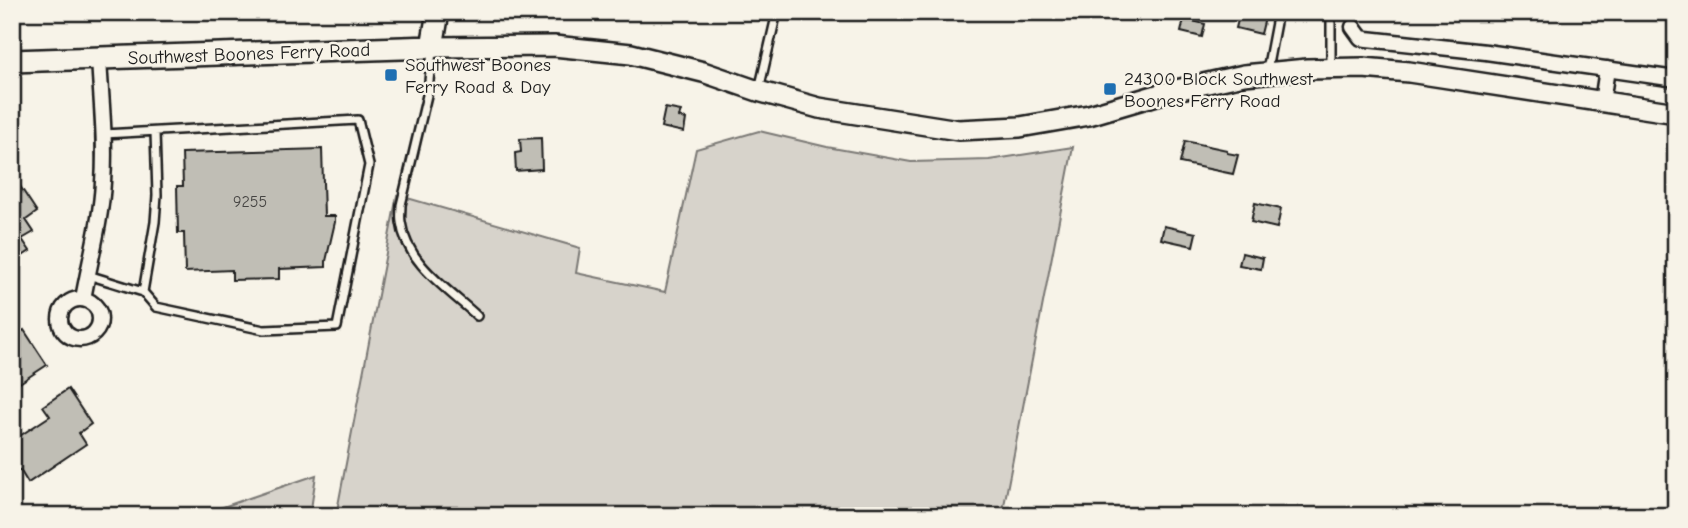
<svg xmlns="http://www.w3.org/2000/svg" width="1688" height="528" font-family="'Comic Neue',sans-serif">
<rect width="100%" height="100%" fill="#f7f3e8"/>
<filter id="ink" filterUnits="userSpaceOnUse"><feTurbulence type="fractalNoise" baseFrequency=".0143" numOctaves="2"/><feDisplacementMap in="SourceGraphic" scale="14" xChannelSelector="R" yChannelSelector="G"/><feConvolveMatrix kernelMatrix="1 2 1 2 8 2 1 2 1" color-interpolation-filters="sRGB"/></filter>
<g filter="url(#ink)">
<path fill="#d7d3cb" stroke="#7a7874" stroke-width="2" d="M759,131L827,147L911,162L989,160L1073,147L1002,516H336L397,195L580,248L576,273L665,292L696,149Z
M316,475L310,516H197Z"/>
<path fill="#c0beb5" stroke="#1c1c1c" stroke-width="2" d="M1240,12H1260L1266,14L1261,34L1236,28Z
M1184,19L1205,24L1202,37L1181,32Z
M665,108L681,111L679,117L686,119L684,132L661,127Z
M541,138L542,169L516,171L515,153L521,152L520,139Z
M1185,141L1227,150V153L1238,155L1233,174L1180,163Z
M322,149L324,216H335V222L326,261V267L279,269V279L232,280V270L185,272L184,233H178L177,186H183L182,153Z
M12,174L37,212L26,220L34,232L22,239L30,251L12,263Z
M1255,203L1281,209L1277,228L1251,222Z
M1164,226L1196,233L1193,246L1161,239Z
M1242,253L1263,258L1261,269L1239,265Z
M24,330L47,365L12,388V338Z
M68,389L91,424L79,433L86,444L28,483L20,470L12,475V441L50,416L43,406Z"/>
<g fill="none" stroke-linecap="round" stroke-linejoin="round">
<g stroke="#1c1c1c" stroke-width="12">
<path id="service" d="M1331,12V68
M432,51L428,91L401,205C401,211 400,217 401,222C406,263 449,290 477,316
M1267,70L1278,12
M759,90L777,12
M88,275L143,292L156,307L264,330L337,327L369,165L358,120L104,134
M143,292L155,222L157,195L155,132"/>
</g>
<g stroke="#1c1c1c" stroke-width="19">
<path id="minor" d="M1353,27L1361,38L1367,39L1486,52L1676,79
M1602,102L1607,69
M83,299C90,260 101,221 103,182C106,141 101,99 99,58
M60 319a20 20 0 1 1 40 0a20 20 0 1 1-40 0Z"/>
</g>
<g stroke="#1c1c1c" stroke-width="24">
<path id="secondary" d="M432,47L554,46L631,54L703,72L758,91L819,108L958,130L1020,127L1089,115L1167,92L1244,75L1307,69L1363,68L1409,72L1676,113"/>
</g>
<g stroke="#1c1c1c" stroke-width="26">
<path id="primary" d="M12,61L432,47L438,12"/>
</g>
<use href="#service" stroke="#f7f3e8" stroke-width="7"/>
<use href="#minor" stroke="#f7f3e8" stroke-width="14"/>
<use href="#secondary" stroke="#f7f3e8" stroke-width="19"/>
<use href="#primary" stroke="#f7f3e8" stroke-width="21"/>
</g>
</g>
<g fill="#1f6fb2" stroke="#f7f3e8" stroke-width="2.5">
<rect x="384" y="68" width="14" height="14" rx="3.5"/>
<rect x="1103" y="82" width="14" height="14" rx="3.5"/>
</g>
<g text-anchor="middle" stroke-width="5" stroke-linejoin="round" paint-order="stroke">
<g font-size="16" fill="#454442">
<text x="250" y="207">9255</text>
</g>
<g font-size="19" fill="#1c1c1c" stroke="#f7f3e8">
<text transform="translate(249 53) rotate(-2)" y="7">Southwest Boones Ferry Road</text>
</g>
<g font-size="19" fill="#1c1c1c" stroke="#f7f3e8" text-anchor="start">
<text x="405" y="71">Southwest Boones<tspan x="405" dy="22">Ferry Road &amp; Day</tspan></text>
<text x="1124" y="85">24300 Block Southwest<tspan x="1124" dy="22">Boones Ferry Road</tspan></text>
</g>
</g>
<rect width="1688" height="528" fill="none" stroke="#f7f3e8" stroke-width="42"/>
<rect x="21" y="21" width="1646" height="486" fill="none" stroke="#1c1c1c" stroke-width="2.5" filter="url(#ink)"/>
</svg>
